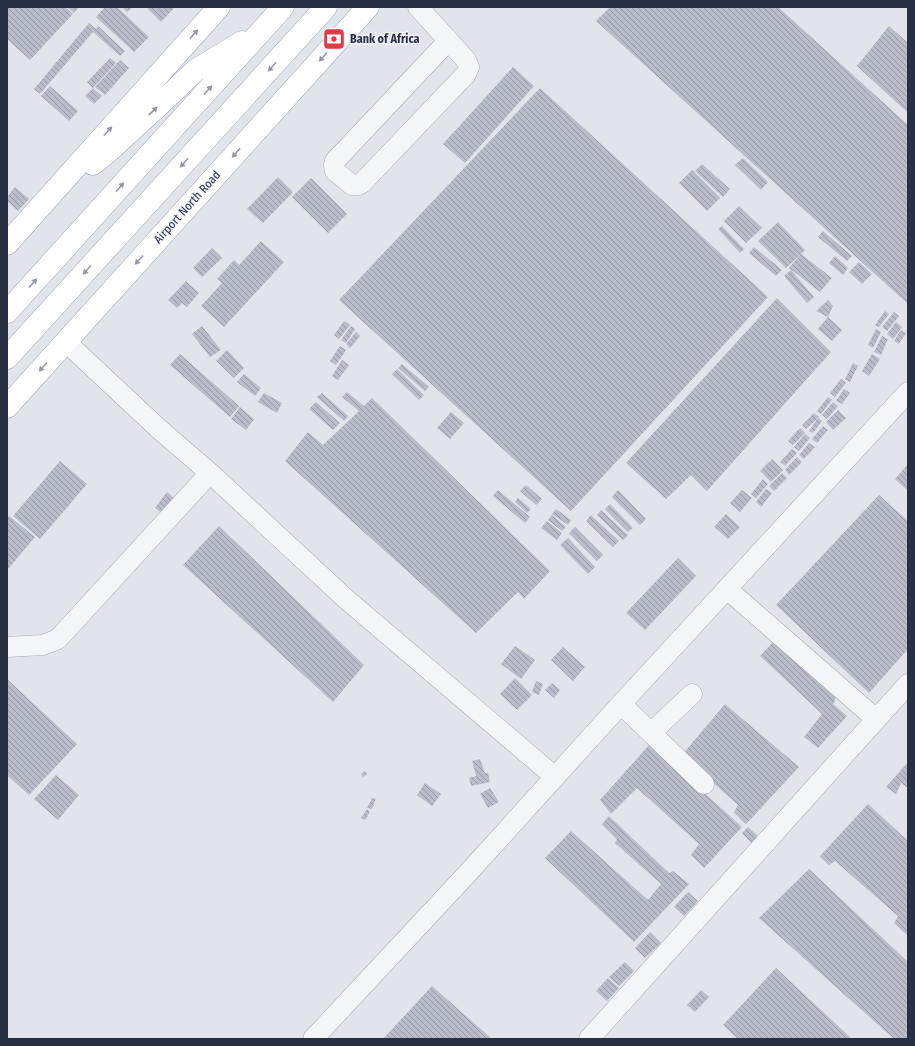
<svg xmlns="http://www.w3.org/2000/svg" width="915" height="1046" font-family="'Fira Sans Condensed',sans-serif">
<defs>
<pattern id="building-back-hatch" width="6" height="6" patternUnits="userSpaceOnUse"><rect width="6" height="6" fill="#b8bdc9"/><path d="M-1 5l2 2M0 0l6 6M5-1l2 2" fill="none" stroke="#969aa5"/></pattern>
</defs>
<rect width="100%" height="100%" fill="#e1e4eb"/>
<path fill="url(#building-back-hatch)" d="M7,7H65L73,14L30,60L7,39Z
M67,7H79L74,13Z
M105,7H117L149,37L134,52L96,17Z
M122,7H133L127,12Z
M146,7H175L161,22Z
M610,7H778L908,125V304L596,21Z
M89,23L96,29L98,26L125,51L120,56L93,32L40,94L34,89Z
M889,26L908,43V113L857,66Z
M110,58L116,63L93,88L87,82Z
M120,60L129,68L105,95L95,87Z
M513,67L534,86L465,163L443,144Z
M50,86L78,111L69,121L41,96Z
M93,88L102,96L94,104L85,96Z
M540,88L768,297L571,511L339,300Z
M743,158L768,182L761,190L735,165Z
M702,164L730,189L723,197L695,171Z
M692,170L720,198L707,211L679,183Z
M278,177L293,192L263,223L247,209Z
M311,178L347,214L328,233L292,197Z
M15,187L29,199L18,211L7,201V197Z
M739,206L762,228L746,243L724,221Z
M778,222L805,250L801,254L832,278L820,292L789,268L801,254L786,268L758,241Z
M722,226L744,249L740,253L718,229Z
M823,231L852,256L847,261L818,237Z
M261,241L284,262L224,327L201,306L222,283L217,279L234,260L239,265Z
M754,247L782,270L776,276L749,253Z
M212,248L222,258L202,277L193,268Z
M835,256L848,268L843,275L829,263Z
M859,262L872,274L862,284L849,272Z
M791,270L814,297L807,303L784,276Z
M186,281L199,293L187,307L182,303L177,308L168,300Z
M777,298L831,352L707,491L691,475L666,499L626,463Z
M828,300L833,306L828,317L816,311Z
M885,311L889,314L879,327L875,325Z
M894,312L899,316L887,331L882,327Z
M828,317L842,330L832,341L818,329Z
M344,321L350,325L339,339L334,335Z
M896,322L902,327L893,339L887,334Z
M202,326L221,350L210,357L192,334Z
M351,326L355,329L346,343L341,340Z
M876,329L881,332L873,348L868,345Z
M901,330L906,333L899,344L894,341Z
M356,332L360,336L350,348L346,344Z
M882,336L888,339L881,355L874,352Z
M340,346L346,350L336,365L330,361Z
M227,350L244,368L234,378L216,361Z
M180,354L239,406L230,417L170,365Z
M872,354L880,359L869,376L862,371Z
M342,360L349,365L338,380L332,376Z
M853,363L858,366L850,382L845,379Z
M402,364L429,387L425,391L398,368Z
M397,369L424,395L419,400L392,374Z
M244,374L261,388L255,396L237,382Z
M841,379L846,383L835,397L830,393Z
M844,389L850,393L842,404L836,401Z
M347,392L364,406L372,398L550,571L524,599L518,592L476,633L285,461L308,432L323,445L359,411L342,397Z
M264,393L282,403L277,413L258,402Z
M322,393L348,416L344,421L317,397Z
M828,397L832,400L821,414L817,411Z
M316,402L340,423L333,430L309,409Z
M833,402L838,406L827,419L822,415Z
M240,407L254,419L246,430L231,419Z
M838,410L846,418L833,430L826,422Z
M451,412L464,423L450,439L437,428Z
M814,413L819,417L806,429L802,425Z
M818,418L822,421L813,433L809,431Z
M823,426L828,430L817,443L812,439Z
M800,428L805,433L793,445L788,441Z
M805,434L810,438L799,451L794,447Z
M809,443L815,447L804,459L799,455Z
M792,449L797,453L785,466L780,462Z
M797,457L802,462L789,475L785,470Z
M772,459L783,470L771,482L760,471Z
M60,461L87,484L40,539L13,516Z
M908,464V491L895,479Z
M782,473L787,478L774,491L769,486Z
M763,479L768,484L756,498L751,494Z
M526,485L542,499L536,505L520,491Z
M766,489L772,493L761,507L756,502Z
M498,490L530,517L525,523L493,496Z
M618,490L646,519L640,525L612,497Z
M742,490L752,498L740,512L730,503Z
M167,492L186,509L174,522L155,508Z
M879,495L908,521V649L869,693L776,605Z
M518,498L531,509L527,513L515,502Z
M610,504L633,528L628,532L605,509Z
M556,509L571,520L568,525L552,514Z
M601,510L628,535L623,540L597,515Z
M726,514L740,527L728,539L714,527Z
M552,515L566,527L562,531L548,520Z
M591,515L619,541L613,547L586,521Z
M9,516L35,537L9,568L7,567V519Z
M547,521L562,533L557,540L541,528Z
M219,526L364,665L333,702L183,565Z
M575,527L603,555L597,561L569,533Z
M568,538L595,567L588,574L560,545Z
M678,558L696,576L645,630L626,613Z
M773,642L836,698L833,704L847,716L818,748L804,737L822,714L760,656Z
M515,646L535,660L521,679L501,664Z
M563,647L585,667L573,681L551,660Z
M515,678L532,695L517,710L500,694Z
M7,679L77,744L29,795L7,775Z
M536,681L543,684L539,695L532,692Z
M552,683L560,690L554,698L545,690Z
M725,704L799,767L746,824L734,812L738,805L682,755Z
M650,744L742,827L704,868L691,855L699,844L637,788L611,814L600,800Z
M480,759L485,773H488L490,782L471,786L469,778L476,776L472,761Z
M908,762V788L901,783L896,794L886,787Z
M365,771L367,774L363,777L361,774Z
M56,775L79,795L58,820L34,799Z
M425,783L441,794L432,806L417,795Z
M490,788L499,802L488,808L480,794Z
M372,798L376,799L372,809L367,808Z
M868,804L908,841V936L894,923L898,916L835,861L829,865L820,856Z
M367,809L370,812L365,820L361,818Z
M609,816L669,873L673,871L689,884L634,942L545,858L571,831L648,900L661,884L615,843L617,839L602,824Z
M748,827L760,838L753,845L742,833Z
M809,869L908,962V1039H894L759,918Z
M688,892L698,901L684,916L674,907Z
M650,932L661,943L645,958L635,948Z
M625,962L634,971L619,986L609,977Z
M776,968L852,1039H738L723,1025Z
M608,978L619,988L607,1001L596,991Z
M432,986L492,1039H383Z
M701,990L709,997L695,1012L687,1005Z"/>
<g fill="none" stroke-linecap="round" stroke-linejoin="round">
<g stroke="#a6aab6" stroke-width="21">
<path id="minor" d="M418,7L466,60L469,67L466,74L362,183L359,185H352L335,171L334,165L335,161L448,41
M66,342L159,429L210,473L346,599L555,777
M727,589L876,719
M7,647L43,645L58,639L210,473
M621,704L704,784
M651,733L692,694
M313,1039L467,874L621,704L908,392
M589,1039L908,684"/>
</g>
<g stroke="#9fa7b8" stroke-width="23">
<path id="major" d="M93,164L108,152L157,107L196,70L242,42
M7,244L219,7
M7,312L283,7
M7,358L326,7
M7,407L368,7"/>
</g>
<use href="#minor" stroke="#f4f5f9" stroke-width="20"/>
<use href="#major" stroke="#fff" stroke-width="22"/>
</g>
<defs><path id="oneway-solid" d="M-6-.8H1V-3.2L6.5 0L1 3.2V.8H-6Z"/></defs>
<g fill="#9498a2">
<use href="#oneway-solid" transform="translate(194 34) rotate(-48)"/>
<use href="#oneway-solid" transform="translate(323 57) rotate(132)"/>
<use href="#oneway-solid" transform="translate(272 67) rotate(132)"/>
<use href="#oneway-solid" transform="translate(208 90) rotate(-48)"/>
<use href="#oneway-solid" transform="translate(153 111) rotate(-43)"/>
<use href="#oneway-solid" transform="translate(108 131) rotate(-48)"/>
<use href="#oneway-solid" transform="translate(236 153) rotate(132)"/>
<use href="#oneway-solid" transform="translate(184 163) rotate(132)"/>
<use href="#oneway-solid" transform="translate(120 187) rotate(-48)"/>
<use href="#oneway-solid" transform="translate(139 260) rotate(132)"/>
<use href="#oneway-solid" transform="translate(87 270) rotate(132)"/>
<use href="#oneway-solid" transform="translate(33 283) rotate(-48)"/>
<use href="#oneway-solid" transform="translate(43 367) rotate(132)"/>
</g>
<defs>
<g id="bank-square" transform="scale(1.15)"><rect x="-9" y="-9" width="18" height="18" rx="4" fill="#da3c49" stroke="#f1f3f8"/><path d="M-6-4H6V4H-6ZM0-2.3a2.3 2.3 0 1 0 0 4.6a2.3 2.3 0 1 0 0-4.6Z" fill="#fff"/></g>
</defs>
<g fill-rule="evenodd">
<use href="#bank-square" x="334" y="39"/>
</g>
<g text-anchor="middle" stroke-width="3" stroke-linejoin="round" paint-order="stroke">
<g font-size="12" font-weight="bold" fill="#283044" stroke="#f1f3f8" text-anchor="start">
<text x="350" y="43">Bank of Africa</text>
</g>
<g font-size="12" fill="#283044" stroke="#f1f3f8">
<text transform="translate(187 207) rotate(-48)" y="4">Airport North Road</text>
</g>
</g>
<rect width="915" height="1046" fill="none" stroke="#283044" stroke-width="16"/>
</svg>
